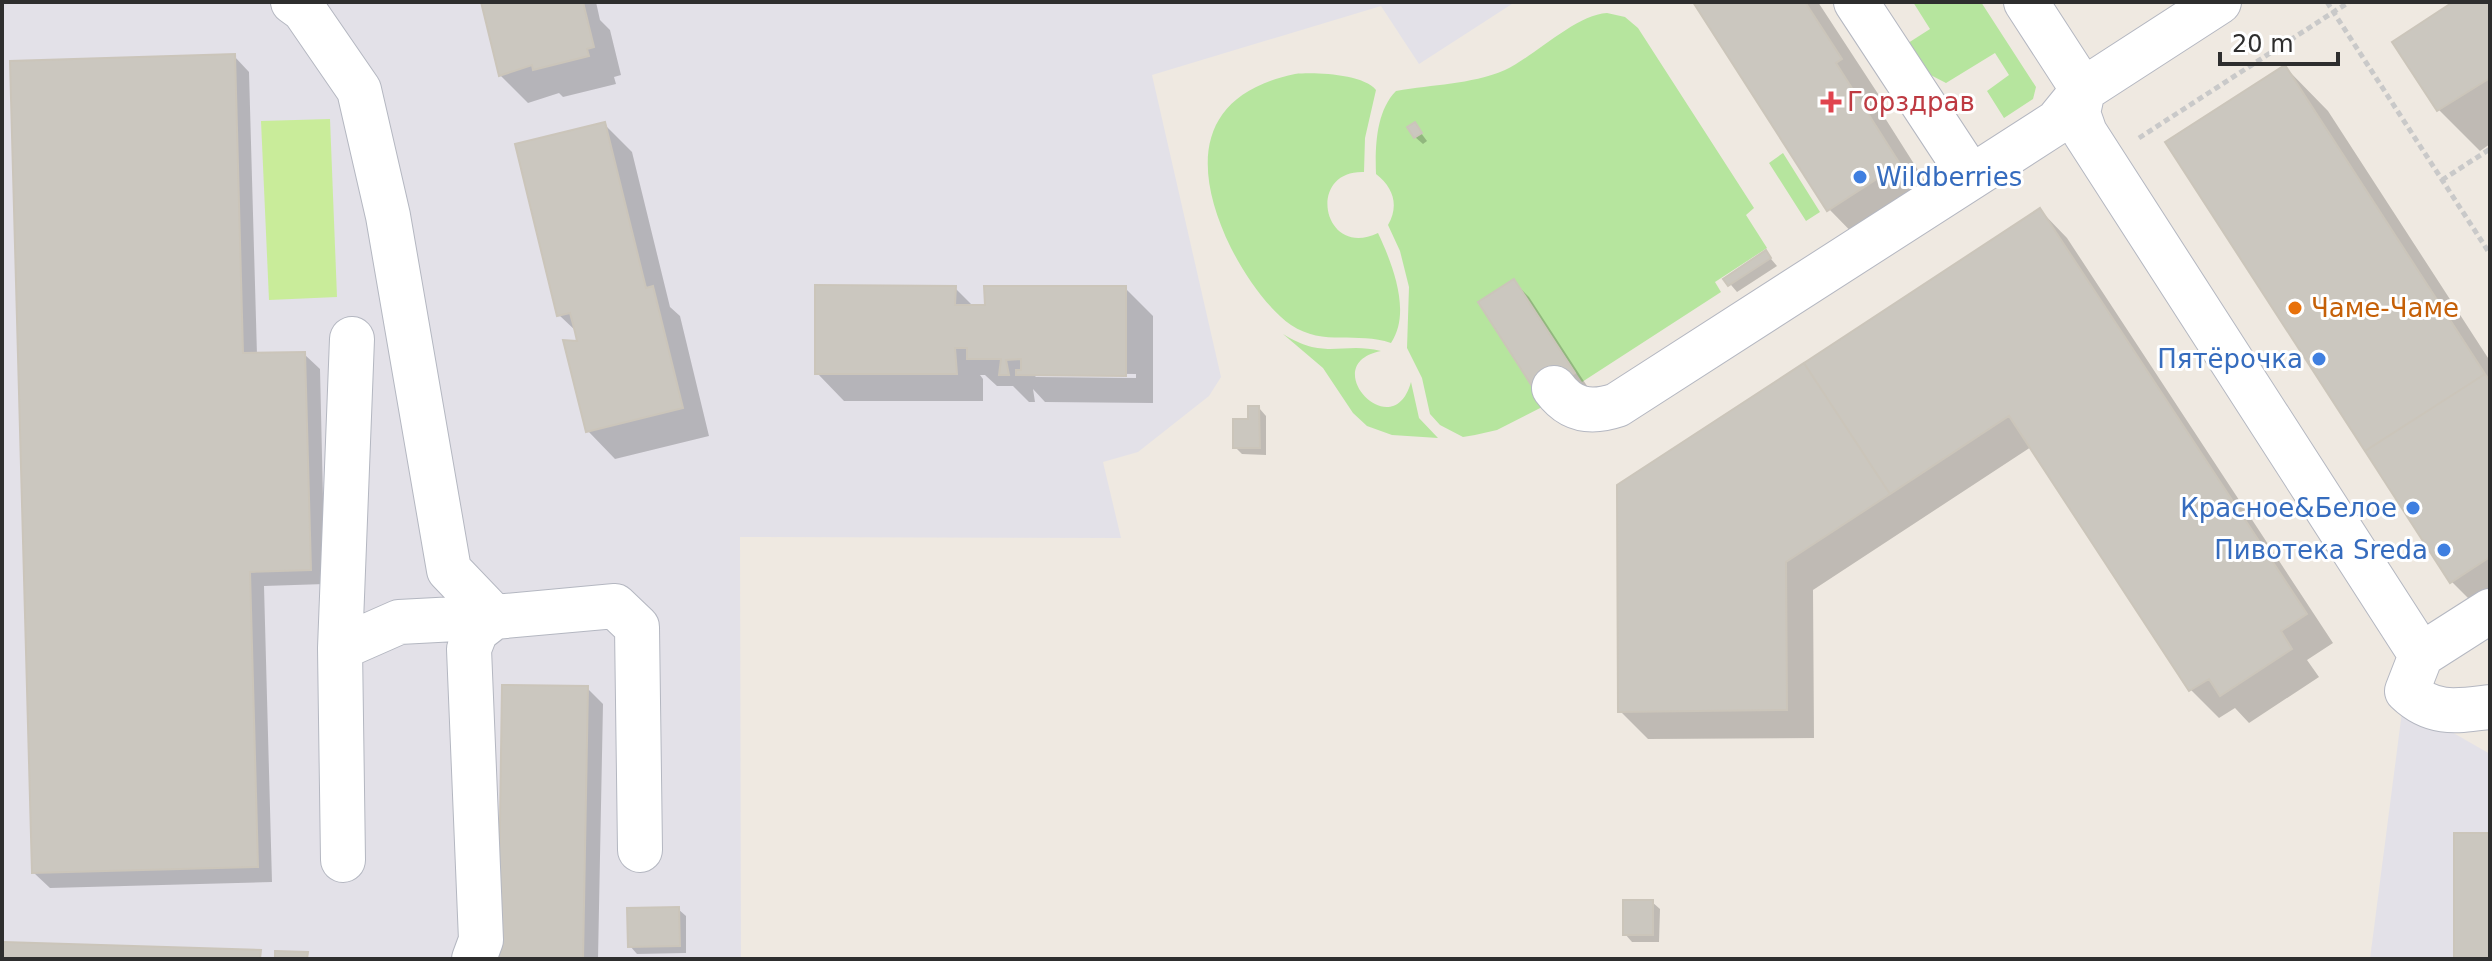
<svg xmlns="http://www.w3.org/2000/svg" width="2492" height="961" font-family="'DejaVu Sans',sans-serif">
<rect width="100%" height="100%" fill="#efe9e1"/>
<path fill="#e3e1e8" d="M2,2H1515L1419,64L1381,6L1152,75L1221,377L1209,396L1138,452L1103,462L1121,538L740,537L741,959H2Z
M2403,704L2490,754V959H2370Z"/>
<path fill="#b6e59e" d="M1913,2H1981L2036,87L2033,99L2004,118L1987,91L2009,75L1995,53L1946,83L1921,70L1905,45L1930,29Z
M1607,13L1625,17L1638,28L1754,208L1746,215L1767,248L1715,282L1721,292L1582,382L1514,279L1478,303L1548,404L1497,430L1475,435L1463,437L1440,425L1430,414L1422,378L1407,348L1409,287L1400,251L1388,225C1399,206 1394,188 1376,174C1375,147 1376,111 1396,91C1434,84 1469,85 1505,70C1535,56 1575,15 1607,13Z
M1295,74C1315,72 1363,74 1376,90L1365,138L1364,172C1305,170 1323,260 1378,233C1392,263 1412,312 1391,343C1357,331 1324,347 1291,325C1266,307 1245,275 1231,248C1192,168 1195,95 1295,74Z
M1783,153L1820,212L1806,221L1769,163Z
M1283,334C1326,361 1342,341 1381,351C1315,364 1393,448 1411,382L1419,418L1438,438L1392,435L1367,426L1353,413L1323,368Z"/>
<path fill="#c9ec9a" d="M330,119L337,297L269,300L261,121Z"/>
<path fill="#0003" fill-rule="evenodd" d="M483,2H596L600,20L610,30L621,75L614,77L616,84L563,97L559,93L528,103L500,75Z
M1696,2H1818L1884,103L1878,107L1942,208L1872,253L1829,209Z
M2457,2H2490V144L2480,151L2439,110L2395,42Z
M234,56L249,72L257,355L304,354L320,369L325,584L264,586L272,882L50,888L34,873Z
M2285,67L2328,111L2490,361V620L2452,582L2168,143Z
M604,124L632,152L670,307L680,316L709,436L615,459L588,431L577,332L559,315Z
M1415,125L1427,141L1423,144L1415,137Z
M2040,210L2067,238L2333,643L2307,660L2319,677L2249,723L2235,708L2219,718L2191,690L2031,447L1813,590L1814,738L1648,739L1620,711Z
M1766,253L1777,266L1737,292L1726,279Z
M1514,282L1529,297L1589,389L1556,411Z
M955,288L974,307L1125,288L1153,316V403L1045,402L1033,389L1035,402H1029L1013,386H997L985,375H980L983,379V401H844L817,373ZM1032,373L1136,374V378L1036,377Z
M1259,408L1266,416V455L1242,454L1235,447Z
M587,688L603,704L598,959H500Z
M1652,902L1660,909L1659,942H1632L1625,934Z
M678,909L686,916V953L637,954L630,946Z"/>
<path fill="#cbc7bf" stroke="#cbc5ba" stroke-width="2" d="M481,2H583L594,47L587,49L589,56L533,70L532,65L499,76Z
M1693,2H1805L1842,59L1836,63L1900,164L1827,211Z
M2490,2V78L2437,111L2392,42L2453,2Z
M235,54L243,353L305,352L311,570L250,572L258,867L32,873L10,61Z
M2285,65L2485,374L2365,451L2165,142Z
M605,122L646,288L653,286L683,408L586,432L563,340L577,341L575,332L570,313L557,316L515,144Z
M1415,122L1422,133L1414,138L1407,127Z
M2040,208L2307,614L2281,631L2292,649L2220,696L2209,679L2189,691L2009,416L1890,494L1804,363Z
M1766,250L1771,258L1728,286L1723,279Z
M1514,279L1575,373L1539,397L1478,302Z
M815,285L956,286L955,305H985L984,286H1126V376L1016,375V370H1021V359L1006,360L1009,375H999L1001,359H967V348H955L957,374H815Z
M1804,363L1890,494L1786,562L1787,710L1618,712L1617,485Z
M2485,374L2490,381V557L2450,583L2365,451Z
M1248,406H1259L1260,448H1233V419H1248Z
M502,685L588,686L583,959H498Z
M2454,833H2490V959H2454Z
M1623,900H1653V935H1623Z
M679,907L680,946L628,947L627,908Z
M3,942L261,950L260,959H2Z
M275,951L308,952L307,959H275Z"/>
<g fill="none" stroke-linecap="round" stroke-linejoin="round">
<g stroke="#b4b7c1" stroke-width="46">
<path id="minor" d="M293,2L304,10L359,90L388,216L449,570L494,617
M1856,2L1971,177
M2026,2L2083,90
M2083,90L2078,113L2085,133L2421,655L2490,611
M1554,388C1570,410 1590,414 1617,405L2057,122L2083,90L2219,2
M340,648L352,339
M2421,655L2407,691C2433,716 2457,711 2490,707
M343,860L340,648L399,622L494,617
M474,959L481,940L469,649L476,631L494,617L615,606L637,627L640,850"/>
</g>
<path stroke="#c9c9c9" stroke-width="5" stroke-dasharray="6 4" stroke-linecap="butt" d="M2327,2L2490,254
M2139,138L2349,2
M2442,180L2490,149"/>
<use href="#minor" stroke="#fff" stroke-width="44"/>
</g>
<path fill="#e0444e" stroke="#fff" stroke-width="3" d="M1827 90h8v8h8v8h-8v8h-8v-8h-8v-8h8z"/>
<g fill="#3f7fe0" stroke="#fff" stroke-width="3">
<circle cx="1860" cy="177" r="8"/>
<circle cx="2319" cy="359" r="8"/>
<circle cx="2413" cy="508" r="8"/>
<circle cx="2444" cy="550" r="8"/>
</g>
<circle fill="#e8710a" stroke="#fff" stroke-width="3" cx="2295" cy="308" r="8"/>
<g text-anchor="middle" stroke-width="6" stroke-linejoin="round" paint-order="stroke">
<g font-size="26" fill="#be3a42" stroke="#fff" text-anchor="start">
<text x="1847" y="111">Горздрав</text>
</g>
<g font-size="26" fill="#366cbe" stroke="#fff" text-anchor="end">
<text x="1876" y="186" text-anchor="start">Wildberries</text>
<text x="2303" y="368">Пятёрочка</text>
<text x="2397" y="517">Красное&amp;Белое</text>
<text x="2428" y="559">Пивотека Sreda</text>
</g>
<g font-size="26" fill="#c56008" stroke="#fff" text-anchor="start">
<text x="2311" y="317">Чаме-Чаме</text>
</g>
</g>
<rect width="2492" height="961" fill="none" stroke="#2e2e2e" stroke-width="8"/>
<path d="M2220 52v12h118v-12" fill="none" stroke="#2e2e2e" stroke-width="4"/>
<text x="2232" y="52" font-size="24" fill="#2e2e2e" stroke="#ffffff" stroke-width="6" paint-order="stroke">20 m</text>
</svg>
